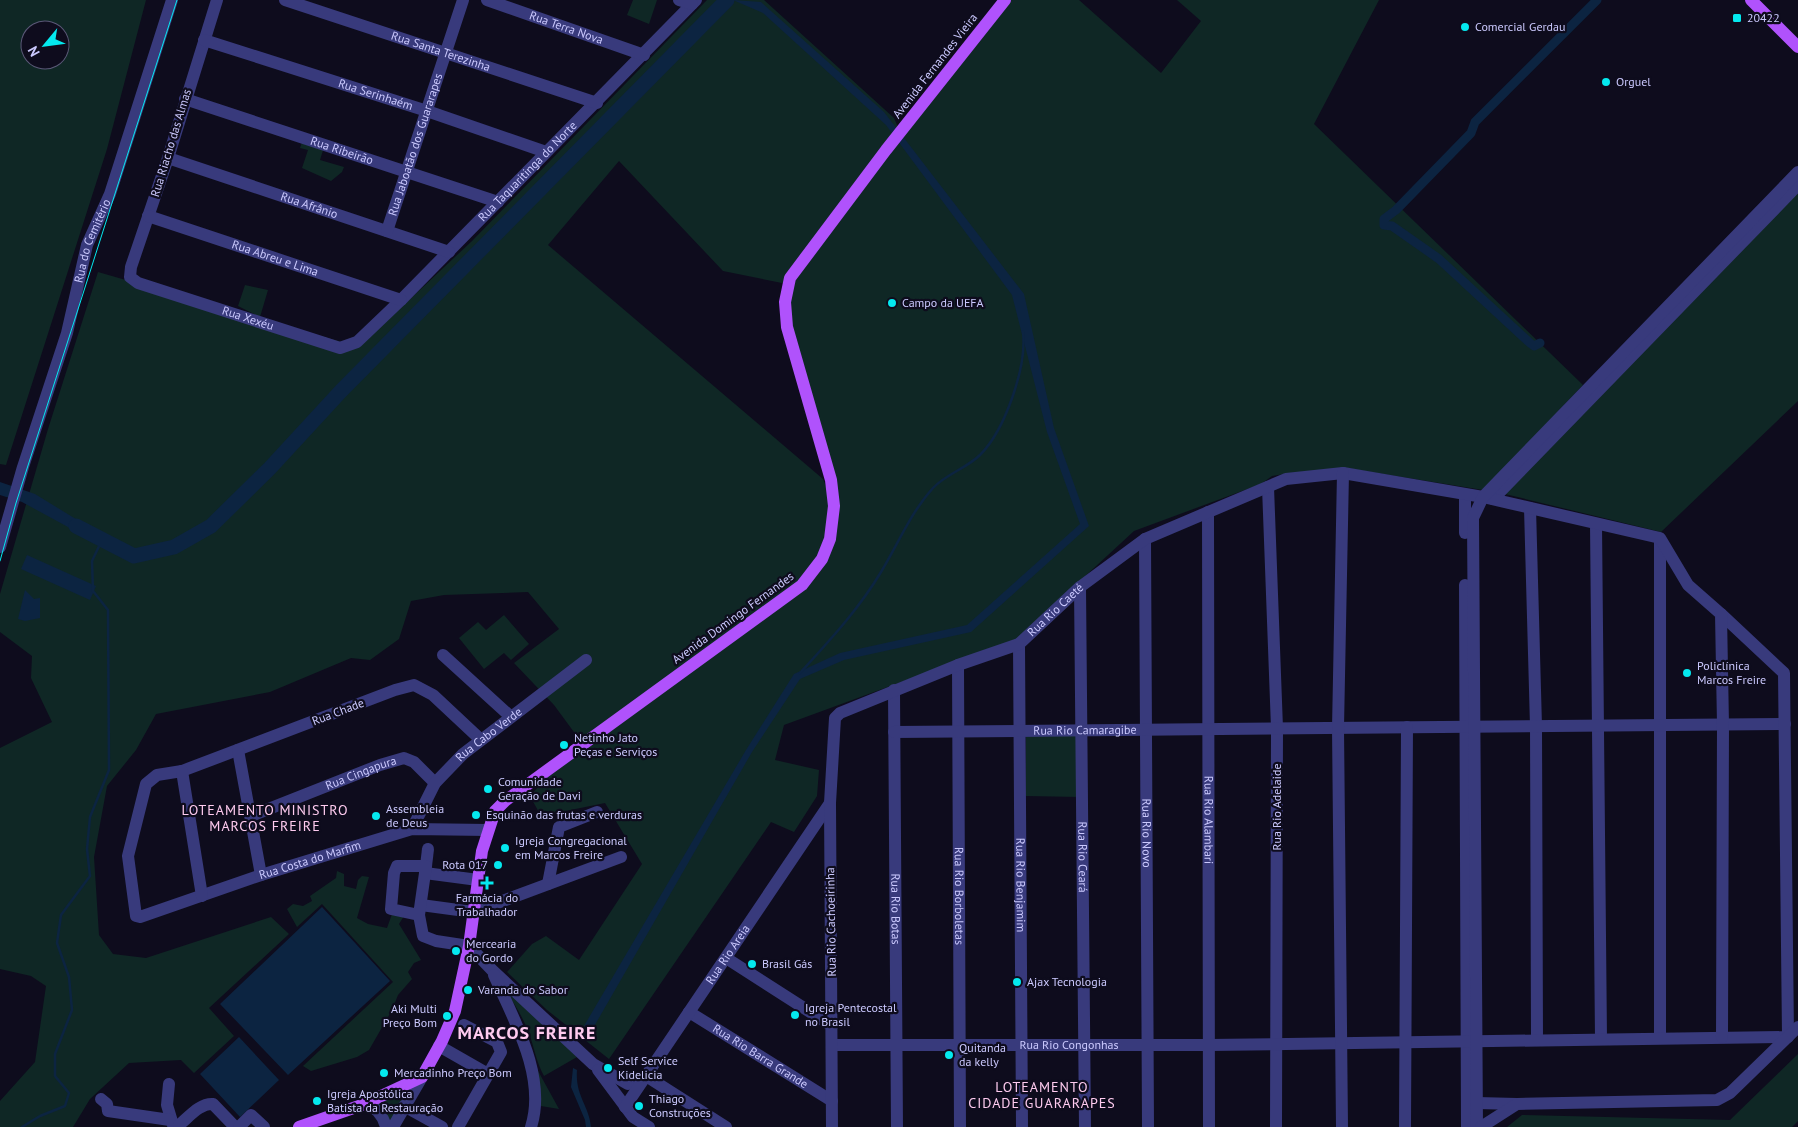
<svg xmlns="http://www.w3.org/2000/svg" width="1798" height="1127" font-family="'PT Sans',sans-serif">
<rect width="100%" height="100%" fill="#0e0c1d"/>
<path fill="#0f2725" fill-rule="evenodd" d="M0,0H146L107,149L6,465L0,464ZM30,30H60V60H30Z
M633,0H657L649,24L627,15Z
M707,0H721L484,241L514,215L727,0H764L894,118L900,132L1005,0H1079L1161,73L1201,21L1177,0H1379L1314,124L1583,385L1483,490L1346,468L1290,473L1272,476L1261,484L1134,531L1016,640L784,725L775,760L819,770L817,796L794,832L771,822L609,1059L547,1010L507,972L532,944L546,936L579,960L642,864L605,803L541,816L530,796L570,752L582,743L554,705L514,663L559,629L528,592L444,595L411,601L399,639L370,660L351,658L270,692L156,714L136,750L107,786L94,857L99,935L113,954L146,958L271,917L289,934L209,1008L234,1036L194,1073L181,1060L129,1063L90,1099L73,1127H0V1101L35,1062L46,986L31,976L0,969V748L52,722L31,678L32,656L0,632V594L48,429L98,272L359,347L472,241ZM619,161L723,271L787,284V327L833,504L823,479L548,245Z
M303,139L324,147L320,160L344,167L342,172L331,181L302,168L308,150L300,148Z
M1798,190V401L1661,532L1505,494Z
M245,285L268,290L260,317L238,306Z
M504,615L529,644L511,660L504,653L484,669L459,638L478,622L486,630Z
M1026,732L1080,733V797L1026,796Z
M337,871L344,874V886L356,889L358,880L362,876L369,877L357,918L368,924L387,928L392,914L404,916L399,924L421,960L414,963L408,972L412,979L398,995L392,1010L369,1050L357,1057L311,1071L303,1066L393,982L322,904L297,927L287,909L293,904L303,906L312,901L310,896L336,878Z
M499,980L577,1057L544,1076C537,1063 535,1052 531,1039C524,1017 511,999 499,980Z
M1798,1054V1121L1792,1127H1507L1522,1115L1730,1120Z
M537,1069L559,1109L541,1106Z
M410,1086L390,1127L376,1103Z"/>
<path fill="#0c2441" d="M733,0L761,2L884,112L1024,294L1054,428L1089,526L971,632L844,660L800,679L752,752L592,1030L584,1026L746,750L794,674L840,653L967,625L1080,524L1047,432L1012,295L886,125L763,13Z
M0,482L35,494L97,532L90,539L22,502L0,495Z
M27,555L96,586L90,600L21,569Z
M25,590L34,599L40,598V618L25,621L18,619Z
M322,907L390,981L288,1075L220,1004Z
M239,1037L279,1080L240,1117L200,1074Z
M573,1068L577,1070C575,1096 589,1105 591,1127H586L585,1120L571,1087Z"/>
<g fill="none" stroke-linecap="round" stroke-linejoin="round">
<path stroke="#0c2441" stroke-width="2.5" d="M800,673C829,641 859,609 881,572C898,544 911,512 933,488C946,474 967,468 980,455C1005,430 1027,367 1023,332
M585,1032L589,1025
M22,1127L40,1116L65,1106L69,1093L55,1076V1054L72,1010L69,977L57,943L61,915L90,876L87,849L90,817L109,770L108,610L93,591L92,561L102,540"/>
<path stroke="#0c2441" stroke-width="9" d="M1540,343L1534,346L1530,343L1439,259L1392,226L1384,225V219L1396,210L1471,133L1475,122L1597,0"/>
<path stroke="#0c2441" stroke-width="15" d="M76,526L134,556L174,547L211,526L270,468L341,391L727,0"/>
<g stroke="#383a7c" stroke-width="12">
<path id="s1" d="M217,0L168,158L131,267L130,277L138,283L340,348L357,342L401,300L696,0"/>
<path id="s2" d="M285,0L597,103"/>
<path id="s3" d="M487,0L644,55"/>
<path d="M679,0L692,4"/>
<path id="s4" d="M204,40L427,111L546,152"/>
<path id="s5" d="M185,99L498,202"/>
<path id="s6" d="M168,158L449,252"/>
<path id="s7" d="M148,216L401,300"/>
<path id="s8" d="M387,231L463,0"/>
<path d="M1268,487L1277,728L1276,1127"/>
<path d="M1493,499L1798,185"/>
<path d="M1530,508L1536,726L1537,1039"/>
<path id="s9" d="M1208,512L1209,1127"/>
<path d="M1596,524L1601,1039"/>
<path d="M1465,533V495"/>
<path id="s10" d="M1145,539L1148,1127"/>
<path d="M1660,541V1038"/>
<path id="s11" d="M0,547L23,467L67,333L87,245L110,194L172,0"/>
<path d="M1465,585L1467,1127"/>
<path id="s12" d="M1080,587L1085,1127"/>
<path id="s13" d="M1019,644L1022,1127"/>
<path d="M443,655L510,716"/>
<path id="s14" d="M958,665L960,1127"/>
<path id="s15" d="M894,690L897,1127"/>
<path id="s16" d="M894,732L1785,724"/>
<path id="s17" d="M480,739L433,695L414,685L395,690L182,771L157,775L146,784L128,856L136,916L140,917L261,875L412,829L488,830"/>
<path d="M238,750L261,875"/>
<path d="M182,771L202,896"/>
<path id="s18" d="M251,816L380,765L404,758L414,762L435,783"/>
<path id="s19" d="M412,829L435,783L463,754L586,660"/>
<path d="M426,866L428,849"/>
<path d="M425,873L478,880"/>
<path d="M548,884L559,827L597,812"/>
<path d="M421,905L473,912L621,857"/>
<path d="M419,915L391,909L394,873L397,866H426L419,915L423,936L436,941L469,946L492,970L593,1064L628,1084L642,1081"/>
<path d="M726,958L832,1026"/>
<path d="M494,975C514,1020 547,1077 531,1127"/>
<path id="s20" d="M689,1012L832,1101"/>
<path id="s21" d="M833,1045H1209L1788,1037L1784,673L1721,614"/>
<path d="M439,1046L488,1074"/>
<path d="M598,1070L633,1117L649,1127"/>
<path d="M646,1076L726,1127"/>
<path d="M169,1084L167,1105L173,1125"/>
<path d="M101,1099L107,1104L108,1111L170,1120"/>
<path d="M1477,1103L1517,1104"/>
<path d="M362,1105C375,1104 383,1116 386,1127"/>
<path d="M404,1106L442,1127"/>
<path id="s22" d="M625,1107L830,803"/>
<path d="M179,1125C189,1117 200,1103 213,1104L235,1127"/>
<path d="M239,1127L251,1115L264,1127"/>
<path d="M393,1127L422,1077"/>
<path d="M458,1127L501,1052L497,1042L464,1025"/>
<path id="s23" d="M832,1127L830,803L835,718L840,713L958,665L1019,644L1080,587L1145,539L1286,479L1343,473L1483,497L1660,538L1688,585L1721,614L1723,725L1722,1037"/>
<path d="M1342,1127L1338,728L1343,473"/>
<path d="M1405,1127L1407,727"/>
<path d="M1477,1127L1473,518L1483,497L1798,172"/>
<path d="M1481,1127L1517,1104L1717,1100L1730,1093L1798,1027"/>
</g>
<path stroke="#b052fc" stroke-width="12" d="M1751,0L1798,47
M299,1127L362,1105L422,1077L442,1041L455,1011L469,946L482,851L495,811L505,801L802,585L822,559L830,539L834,506L831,480L787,327L785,302L790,278L886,150L1005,0"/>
<path stroke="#04e9ef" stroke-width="1" d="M0,561L16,503L177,0"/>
</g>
<g fill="#04e9ef" stroke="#0e0c1d" stroke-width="2">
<rect x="1732" y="13" width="10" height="10" rx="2.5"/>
<circle cx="1465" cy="27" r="5"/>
<circle cx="1606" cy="82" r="5"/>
<circle cx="892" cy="303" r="5"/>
<circle cx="1687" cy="673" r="5"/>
<circle cx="564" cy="745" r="5"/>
<circle cx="488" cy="789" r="5"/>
<circle cx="476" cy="815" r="5"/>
<circle cx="376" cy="816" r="5"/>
<circle cx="505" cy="848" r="5"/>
<circle cx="498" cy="865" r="5"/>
<path d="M484.5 875.5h5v5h5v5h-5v5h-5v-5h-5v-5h5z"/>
<circle cx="456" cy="951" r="5"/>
<circle cx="752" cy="964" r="5"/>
<circle cx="1017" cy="982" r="5"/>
<circle cx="468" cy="990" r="5"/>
<circle cx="795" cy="1015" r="5"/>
<circle cx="447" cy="1016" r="5"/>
<circle cx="949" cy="1055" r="5"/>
<circle cx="608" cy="1068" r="5"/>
<circle cx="384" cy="1073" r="5"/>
<circle cx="317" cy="1101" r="5"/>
<circle cx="639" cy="1106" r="5"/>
</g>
<g text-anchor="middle" stroke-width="4.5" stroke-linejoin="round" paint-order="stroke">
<g font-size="12" fill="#cbc9fe" stroke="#0e0c1d" text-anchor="start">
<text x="1747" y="22">20422</text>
<text x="1475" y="31">Comercial Gerdau</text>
<text x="1616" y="86">Orguel</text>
<text x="902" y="307">Campo da UEFA</text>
<text x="1697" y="670">Policlínica<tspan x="1697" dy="14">Marcos Freire</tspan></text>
<text x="574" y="742">Netinho Jato<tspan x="574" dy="14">Peças e Serviços</tspan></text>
<text x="498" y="786">Comunidade<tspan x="498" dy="14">Geração de Davi</tspan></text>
<text x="386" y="813">Assembleia<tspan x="386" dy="14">de Deus</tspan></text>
<text x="486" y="819">Esquinão das frutas e verduras</text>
<text x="515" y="845">Igreja Congregacional<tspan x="515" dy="14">em Marcos Freire</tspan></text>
<text x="488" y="869" text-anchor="end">Rota 017</text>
<text x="487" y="902" text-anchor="middle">Farmácia do<tspan x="487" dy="14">Trabalhador</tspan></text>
<text x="466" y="948">Mercearia<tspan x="466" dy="14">do Gordo</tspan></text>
<text x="762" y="968">Brasil Gás</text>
<text x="1027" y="986">Ajax Tecnologia</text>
<text x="478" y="994">Varanda do Sabor</text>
<text x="805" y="1012">Igreja Pentecostal<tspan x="805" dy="14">no Brasil</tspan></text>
<text x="437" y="1013" text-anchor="end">Aki Multi<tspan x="437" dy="14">Preço Bom</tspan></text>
<text x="959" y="1052">Quitanda<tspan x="959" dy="14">da kelly</tspan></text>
<text x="618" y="1065">Self Service<tspan x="618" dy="14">Kidelicia</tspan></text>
<text x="394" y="1077">Mercadinho Preço Bom</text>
<text x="327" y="1098">Igreja Apostólica<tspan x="327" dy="14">Batista da Restauração</tspan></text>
<text x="649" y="1103">Thiago<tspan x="649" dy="14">Construções</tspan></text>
</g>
<g font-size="12" fill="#cbc9fe" stroke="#0e0c1d">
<text dy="4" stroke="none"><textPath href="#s3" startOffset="84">Rua Terra Nova</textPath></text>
<text dy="4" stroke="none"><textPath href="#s2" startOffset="164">Rua Santa Terezinha</textPath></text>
<text transform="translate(935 66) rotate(-52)" y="4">Avenida Fernandes Vieira</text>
<text dy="4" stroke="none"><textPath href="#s4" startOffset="180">Rua Serinhaém</textPath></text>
<text transform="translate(171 143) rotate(-73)" y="4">Rua Riacho das Almas</text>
<text dy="4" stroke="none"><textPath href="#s8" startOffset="91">Rua Jaboatão dos Guararapes</textPath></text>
<text dy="4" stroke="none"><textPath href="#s5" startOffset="165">Rua Ribeirão</textPath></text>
<text dy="4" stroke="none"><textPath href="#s1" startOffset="772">Rua Taquaritinga do Norte</textPath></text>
<text dy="4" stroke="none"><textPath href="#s6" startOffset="149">Rua Afrânio</textPath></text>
<text dy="4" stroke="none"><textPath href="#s11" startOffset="320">Rua do Cemitério</textPath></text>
<text dy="4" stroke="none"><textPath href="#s7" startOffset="134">Rua Abreu e Lima</textPath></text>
<text dy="4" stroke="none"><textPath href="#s1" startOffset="416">Rua Xexéu</textPath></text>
<text dy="4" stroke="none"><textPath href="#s23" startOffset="658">Rua Rio Caeté</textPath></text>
<text transform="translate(733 618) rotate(-36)" y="4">Avenida Domingo Fernandes</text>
<text transform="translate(338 712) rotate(-21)" y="4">Rua Chade</text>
<text dy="4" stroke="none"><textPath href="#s16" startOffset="191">Rua Rio Camaragibe</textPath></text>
<text dy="4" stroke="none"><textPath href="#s19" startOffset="124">Rua Cabo Verde</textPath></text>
<text dy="4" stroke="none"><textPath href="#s18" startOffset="118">Rua Cingapura</textPath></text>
<text transform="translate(1277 807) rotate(-90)" y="4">Rua Rio Adelaide</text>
<text dy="4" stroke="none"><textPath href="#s9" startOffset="308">Rua Rio Alambari</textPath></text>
<text dy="4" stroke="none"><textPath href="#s10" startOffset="294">Rua Rio Novo</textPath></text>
<text dy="4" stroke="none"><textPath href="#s12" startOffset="270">Rua Rio Ceará</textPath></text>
<text dy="4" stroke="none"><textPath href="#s17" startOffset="691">Rua Costa do Marfim</textPath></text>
<text dy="4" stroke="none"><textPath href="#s13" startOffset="241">Rua Rio Benjamim</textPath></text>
<text dy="4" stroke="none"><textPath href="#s14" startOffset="231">Rua Rio Borboletas</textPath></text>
<text dy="4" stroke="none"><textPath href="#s15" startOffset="219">Rua Rio Botas</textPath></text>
<text transform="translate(831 922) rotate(-91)" y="4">Rua Rio Cachoeirinha</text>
<text dy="4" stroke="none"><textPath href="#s22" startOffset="184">Rua Rio Areia</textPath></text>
<text dy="4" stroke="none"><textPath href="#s21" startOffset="236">Rua Rio Congonhas</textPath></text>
<text dy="4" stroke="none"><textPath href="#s20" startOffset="84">Rua Rio Barra Grande</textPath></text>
</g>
<g font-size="14" letter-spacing="1" fill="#fecbef" stroke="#0e0c1d">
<text x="265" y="815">LOTEAMENTO MINISTRO<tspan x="265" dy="16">MARCOS FREIRE</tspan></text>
<text x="1042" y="1092">LOTEAMENTO<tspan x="1042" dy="16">CIDADE GUARARAPES</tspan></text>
</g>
<g font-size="18" font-weight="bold" letter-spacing="1" fill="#fecbef" stroke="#0e0c1d">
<text x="527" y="1039">MARCOS FREIRE</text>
</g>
</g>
<g transform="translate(45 45) rotate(241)"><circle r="24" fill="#0e0c1d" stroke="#5a5877"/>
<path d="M0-4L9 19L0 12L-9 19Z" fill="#04e9ef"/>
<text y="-8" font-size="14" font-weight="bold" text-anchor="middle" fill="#cbc9fe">N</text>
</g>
</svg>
